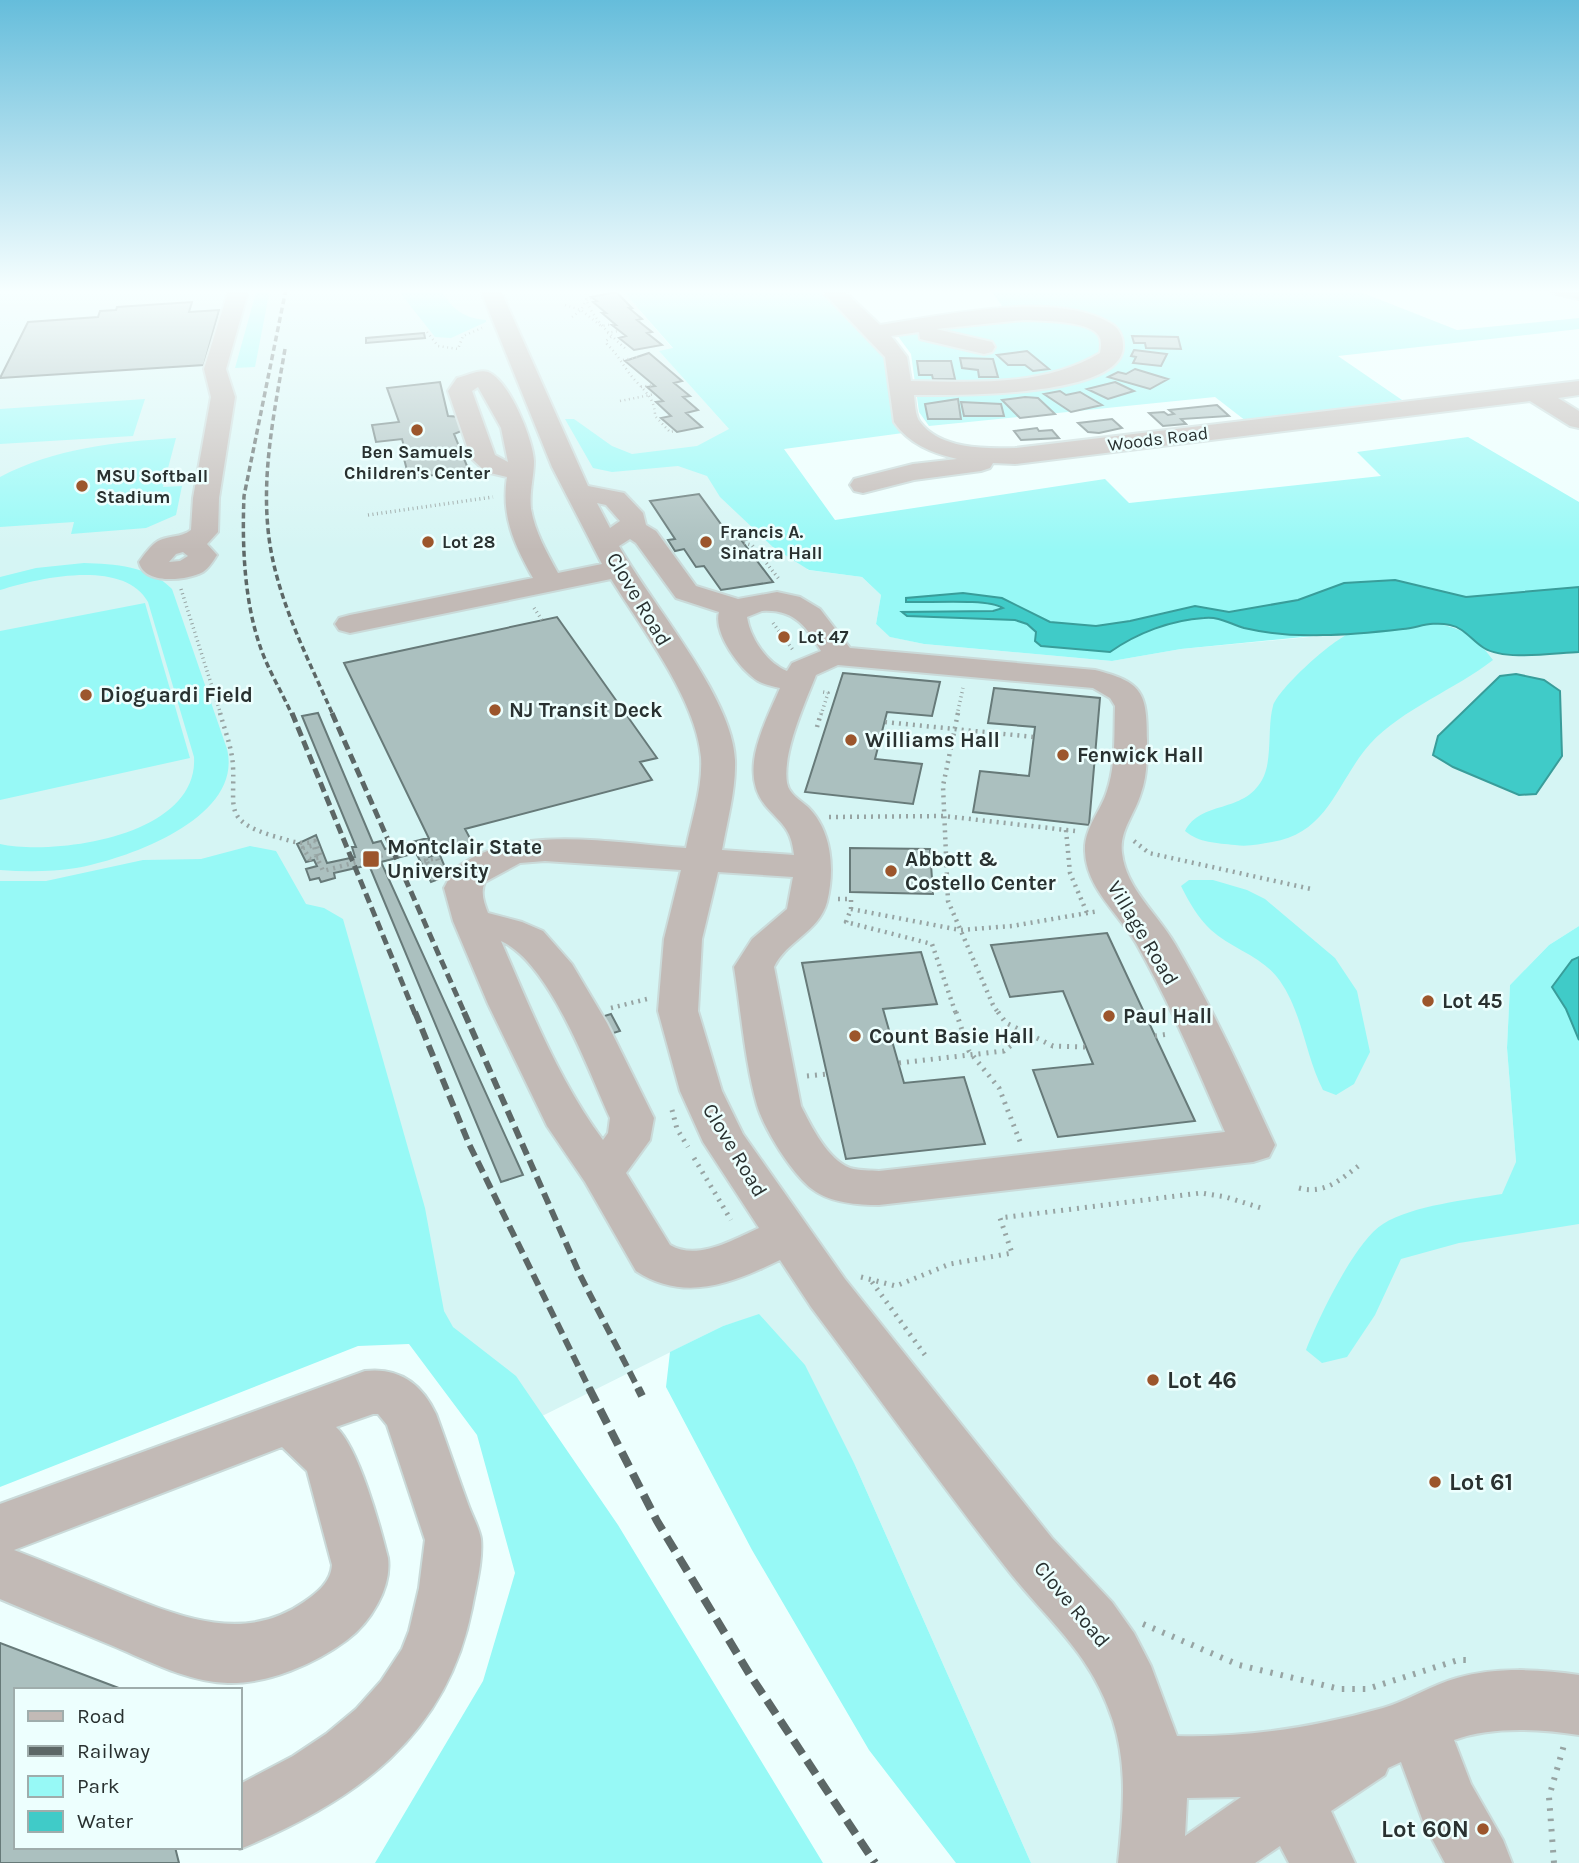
<svg xmlns="http://www.w3.org/2000/svg" width="1579" height="1863" font-family="Karla,sans-serif">
<rect width="100%" height="100%" fill="#edfffe"/>
<path fill="#d5f5f4" d="M0,289H621L673,349L660,352L729,429L808,570L862,577L881,595L876,624L891,637L924,644L1112,661L1181,649L1406,628L1513,655L1579,652V926L1549,945L1510,985L1507,1048L1516,1162L1579,1217V1863H1031L855,1465L759,1315L723,1326L512,1431L453,1327L0,1289Z"/>
<path fill="#97f9f6" d="M257,289H270L255,367L235,368Z
M397,289H440C452,309 463,318 486,320V322L451,338L435,337Z
M621,289H821L866,331L886,358L894,411L903,433L784,449L835,520L1105,479L1129,503L1381,476L1357,452L1468,437L1579,502V587L1466,597L1395,580L1324,635L1181,649L1112,661L924,644L890,637L876,624L881,595L862,577L809,570L774,548L720,497L707,476L678,466L612,472L593,468L565,419H574L612,446L632,454L697,446L729,429L659,351L673,348Z
M990,289H1353L1457,330L1579,318V329L1338,356L1402,400L1246,421L1215,397L929,426L919,412L911,354L892,328L1009,316Z
M145,399L133,436L0,444V409Z
M176,438L163,487L182,486L176,515L146,528L71,534L74,522L0,527V477C55,448 115,442 176,438Z
M84,563C114,564 150,566 172,589L227,749C244,818 127,859 76,868C51,872 25,872 0,870V844C56,856 199,836 194,757L148,602C124,558 38,578 0,590V577L36,568Z
M145,603L190,758L0,800V631Z
M1425,623C1458,625 1473,633 1493,660C1456,689 1402,709 1370,744C1337,781 1329,833 1272,842C1259,844 1248,847 1235,845C1217,843 1199,843 1185,831C1201,800 1243,814 1262,780C1273,761 1267,727 1273,706C1278,689 1334,638 1351,633C1375,626 1401,630 1425,623Z
M250,846L276,851L306,904L324,908L343,919L425,1208L444,1311L453,1327L516,1376L618,1525L823,1863H375L483,1681L515,1573L477,1435L409,1344L358,1346L0,1487V881H46L143,860L201,859Z
M1189,880H1213L1247,890L1265,899L1335,958L1357,991L1370,1052L1354,1084L1336,1095L1323,1090C1305,1055 1303,1014 1280,981C1264,957 1232,949 1211,930C1198,918 1189,902 1181,886Z
M1579,926V1224L1459,1243L1401,1259L1375,1315L1347,1357L1322,1363L1306,1350C1318,1319 1355,1241 1383,1224C1413,1205 1468,1200 1502,1194L1516,1162L1507,1048L1510,985L1549,945Z
M759,1314L805,1365L855,1465L1031,1863H956L869,1750L752,1550L666,1387L670,1352L723,1326Z"/>
<path fill="#40cbc8" stroke="#399d9a" stroke-width="2" d="M1395,580L1466,597L1579,587V652C1554,653 1505,661 1484,648C1472,641 1465,628 1450,625C1432,621 1420,627 1403,629C1377,632 1350,635 1323,635C1297,636 1270,634 1244,628C1230,624 1219,616 1204,618C1171,620 1137,633 1110,652L1041,646L1035,641L1036,632L1027,624L1015,620L907,616L902,612L993,611L1003,608C987,598 928,603 906,602V598L963,593L1002,598L1050,622L1096,626L1130,621L1195,606L1229,612L1298,600L1344,583Z
M1516,674L1544,680L1560,691L1562,756L1536,794L1519,795L1453,767L1433,755L1438,736L1500,676Z
M1579,957V1040L1566,1009L1552,987L1572,960Z"/>
<path fill="#abc0bf" stroke="#677a79" stroke-width="2" d="M616,292L632,308H629L642,319L637,320L652,332L647,333L662,345L634,350L619,338L626,336L612,325H616L602,313H606L593,302L597,301L591,297Z
M192,302L189,312L219,310L204,365L0,378L28,322L98,317L100,311L116,310L117,307Z
M424,333L425,338L366,343V338Z
M1132,336L1178,337L1181,349L1146,348L1145,343H1134Z
M1134,350L1167,354L1161,366L1133,363L1136,357L1131,356Z
M1027,351L1049,369L1033,371L1025,365H1008L997,355Z
M649,353L682,381L674,383L690,396L683,397L698,410L686,413L702,427L677,432L661,418L671,416L656,402L663,401L647,387L655,386L625,361Z
M960,358L993,359L998,377H979L978,370L962,368Z
M917,361H951L955,379H933L932,375H919Z
M1135,369L1168,379L1150,389L1108,377L1118,372L1126,374Z
M440,382L448,416L462,417L466,429L454,434L469,471L409,478L403,455L406,454L402,439L376,442L372,425L399,422L387,388Z
M1115,382L1134,391L1108,399L1087,389Z
M1060,391L1066,395L1080,392L1102,405L1071,412L1044,394Z
M1025,397L1038,398L1055,414L1020,418L1002,400Z
M958,399L961,419H928L925,404Z
M961,402L1001,404L1004,416H964Z
M1217,405L1229,416L1181,419L1186,424L1163,426L1149,413L1164,412L1168,415L1174,414L1169,410Z
M1112,419L1122,428L1099,433L1088,432L1078,423Z
M1037,428L1039,431L1052,430L1059,438L1021,440L1014,431Z
M699,494L726,531L738,529L746,540L742,541L773,582L721,590L704,566L696,567L684,549L675,551L668,540L675,539L650,501Z
M557,617L657,758L640,762L652,780L465,829L472,842L435,851L344,663Z
M843,673L940,682L932,716L887,712L875,759L922,764L913,804L805,792Z
M994,688L1100,698L1089,825L973,812L980,771L1029,776L1035,727L988,723Z
M318,713L373,843L381,841L385,849L428,838L434,848L426,850L429,857L439,853L447,872L438,876L439,879L431,882L416,853L381,862L523,1175L501,1182L369,865L334,873L335,878L321,882L319,878L310,880L306,869L317,866L314,860L306,862L297,844L316,835L327,863L355,857L352,847H356L302,716Z
M850,848L930,849L933,894L850,892Z
M1107,933L1195,1121L1058,1137L1033,1070L1093,1064L1063,991L1010,997L991,945Z
M921,952L937,1004L883,1009L904,1083L964,1077L985,1144L846,1159L802,963Z
M611,1014L620,1031L610,1034L601,1017Z
M0,1643L124,1690H16V1847H175L179,1863H0Z"/>
<g fill="none" stroke-linecap="round" stroke-linejoin="round">
<g stroke="#cadad9" stroke-width="4">
<path id="minor" d="M229,289H249L226,369L235,397L219,498L218,532L207,544L217,555C213,561 209,568 203,572C186,581 144,585 139,562C144,555 151,545 158,541C169,535 181,538 191,530L193,498L211,397L204,369ZM183,552L188,556L180,561L169,562L176,554Z
M480,289H500L588,486L624,493L643,513L646,525L656,531L696,586L738,599L777,592L800,597L820,609L850,648L1095,670C1143,682 1147,693 1147,740C1147,758 1147,776 1141,793C1135,814 1119,831 1122,853C1126,889 1158,914 1175,944C1213,1009 1244,1077 1275,1145L1269,1157L1253,1162L879,1205C858,1205 830,1203 812,1189C792,1174 764,1129 757,1105C745,1063 741,1011 734,967L752,939L787,909L793,877L718,872L702,939L698,1011L722,1091L743,1134L845,1279L1052,1538L1112,1602L1134,1633L1151,1666L1177,1736C1248,1738 1315,1727 1383,1708C1408,1701 1431,1685 1457,1678C1494,1667 1541,1669 1579,1675V1735C1541,1729 1492,1726 1454,1740L1471,1784L1503,1840L1512,1863H1445L1424,1824L1401,1762L1388,1768L1385,1775L1331,1811L1355,1863H1289L1280,1846L1255,1863H1118C1123,1815 1128,1768 1113,1721C1091,1654 1053,1626 1011,1574C942,1487 878,1396 811,1307L780,1260C732,1283 685,1303 636,1271L585,1182L547,1126L488,1004L453,921L444,888C448,881 452,871 459,866C518,823 617,844 686,848C692,819 703,787 701,757C696,699 642,629 611,579L350,633L339,630L335,624L339,618L350,615L533,578C514,544 501,516 507,477L486,472L471,458L448,391L457,378C466,376 479,369 488,372C509,380 533,439 534,461C534,477 529,492 531,509C535,532 547,553 558,573L602,564L552,467ZM478,387L501,428L508,462L495,455L472,391ZM597,503L606,505L620,521L610,528ZM630,539L636,543L676,598L719,612C713,633 740,670 758,681C765,685 772,686 780,688C765,723 738,771 765,805C781,824 791,827 794,855L722,850C727,821 736,790 735,760C733,697 651,604 619,546ZM762,611C794,609 806,626 821,651L792,663L787,671C767,663 750,638 747,617ZM838,665L1093,688L1110,698L1115,706C1114,734 1116,764 1107,791C1101,811 1084,828 1085,851C1086,888 1118,913 1136,943C1170,1003 1197,1068 1225,1132L879,1171C870,1170 859,1171 850,1168C828,1160 811,1126 801,1106L774,967C786,941 819,932 827,902C835,869 832,831 808,807C800,800 789,794 787,783C782,753 805,703 816,675ZM545,861L681,870L664,939L658,1011L680,1091L703,1142L759,1228C733,1240 697,1261 670,1245L626,1173L650,1140L654,1118L607,1023L572,964L543,931L522,922L488,913C484,903 480,892 485,882L520,863ZM501,941C550,963 588,1070 610,1118L608,1133L603,1140C559,1081 530,1008 501,941ZM1241,1797L1185,1836L1187,1798Z
M820,289H842L880,325C940,316 1055,290 1110,323C1118,327 1123,336 1123,345C1126,399 949,395 914,395C915,403 915,416 920,422C940,449 985,449 1015,448L1579,381V395L1558,398L1579,411V428L1570,426L1530,401L1015,464L993,463L990,468L981,471L914,480L863,493L854,491L850,485L854,479L913,464L957,459C932,453 909,444 894,422L885,357ZM1024,320C1040,321 1090,320 1099,336C1102,341 1101,348 1100,353C1043,387 975,382 911,381L907,357L891,336L919,332L920,339L984,354L992,352L995,347L992,342L936,329Z
M1549,289H1579V299L1552,293Z
M365,1371C399,1367 422,1384 436,1414C447,1444 457,1474 468,1504C472,1516 479,1527 481,1539C483,1561 476,1586 472,1608C447,1737 355,1801 240,1849L237,1847H240V1784L293,1756L326,1734L356,1709L381,1681L402,1649L409,1631L419,1588L425,1540L387,1425L378,1414H373L336,1427C359,1448 380,1526 388,1558C392,1588 370,1623 347,1640C315,1664 268,1684 228,1683C188,1682 149,1661 113,1646C75,1630 37,1615 0,1599V1504ZM282,1447L307,1471L332,1565C331,1582 317,1593 304,1602C246,1643 183,1618 125,1595C88,1580 51,1564 14,1550Z"/>
</g>
<path stroke="#97a4a3" stroke-width="2.5" stroke-dasharray="1 3.5" stroke-linecap="butt" d="M586,289C582,309 611,336 627,350
M565,305L581,310L601,326L615,324
M572,317L581,310L587,299L592,298
M427,332L438,346L458,349L463,336L482,328
M607,333L619,331
M611,337L606,341L607,344C616,353 620,360 627,370C638,387 655,394 655,416L670,432L675,431
M623,360L639,357
M641,387L653,385
M620,401L655,394"/>
<path stroke="#97a4a3" stroke-width="3.5" stroke-dasharray="1 3.5" stroke-linecap="butt" d="M368,515L493,497
M744,543L752,545L779,579
M181,589L221,715
M534,608L542,620
M773,623L793,650
M821,715L828,693L823,692
M957,715L963,688"/>
<path stroke="#97a4a3" stroke-width="4.5" stroke-dasharray="2 5" stroke-linecap="butt" d="M220,713C225,731 232,748 233,766C235,809 223,820 273,836C289,840 300,846 315,841L321,857L310,859L303,848L314,845L316,855
M958,713L943,786L948,901L993,1005L999,1014
M885,722L1034,737
M817,727L821,713
M829,817L944,816L1075,831
M1066,830L1070,873L1087,913
M1134,841L1149,853L1311,889
M427,862L431,870L441,869L437,858L423,861L430,875L438,872
M838,899H851V909L846,922L932,944L956,1014
M851,909L960,930L1012,926L1099,911
M611,1008L647,999"/>
<path stroke="#97a4a3" stroke-width="5" stroke-dasharray="2 6" stroke-linecap="butt" d="M956,1012L969,1051L999,1088L1021,1144
M998,1012L1006,1023L1053,1046L1086,1047
M1155,1036L1169,1034
M899,1063L1004,1051L1025,1034
M807,1076L827,1074
M672,1110L677,1129L688,1147
M694,1158L731,1220
M1299,1188C1325,1195 1341,1179 1361,1164
M861,1277L896,1286L950,1264L1012,1253L1000,1218L1201,1193L1226,1197L1261,1208
M872,1282L925,1355"/>
<path stroke="#97a4a3" stroke-width="6" stroke-dasharray="2.5 8" stroke-linecap="butt" d="M1143,1624L1239,1665L1340,1689H1367L1458,1660H1469
M1554,1863L1549,1797L1564,1745"/>
<use href="#minor" fill="#c2bab6" fill-rule="evenodd"/>
<path stroke="#5c6766" stroke-width="3.5" stroke-dasharray="6 3.5" stroke-linecap="butt" d="M286,289L244,496C242,544 244,600 260,646C268,670 282,692 292,715
M285,349C275,408 262,469 268,529C274,594 307,656 333,715"/>
<path stroke="#5c6766" stroke-width="5" stroke-dasharray="10 5" stroke-linecap="butt" d="M292,713L415,1014
M332,713L465,1014"/>
<path stroke="#5c6766" stroke-width="6" stroke-dasharray="12 6" stroke-linecap="butt" d="M415,1012L469,1144L590,1390
M464,1012L580,1275L639,1390"/>
<path stroke="#5c6766" stroke-width="8" stroke-dasharray="16 8" stroke-linecap="butt" d="M589,1388L657,1521L750,1675L875,1863
M638,1388L642,1396"/>
<path stroke="#97a4a3" stroke-width="4.5" stroke-dasharray="2 5" stroke-linecap="butt" d="M316,855L323,871L420,845L427,862"/>
</g>
<linearGradient id="sky" x2="0" y2="1"><stop stop-color="#65bddb"/><stop offset="0.53" stop-color="#f7ffff"/><stop offset="1" stop-color="#f7ffff" stop-opacity="0"/></linearGradient>
<rect width="1579" height="550" fill="url(#sky)"/>
<g fill="#9c562c" stroke="#edfffe" stroke-width="2.5">
<circle cx="417" cy="430" r="7"/>
<circle cx="82" cy="486" r="7"/>
<circle cx="428" cy="542" r="7"/>
<circle cx="706" cy="542" r="7"/>
<circle cx="784" cy="637" r="7"/>
<circle cx="86" cy="695" r="7"/>
<circle cx="495" cy="710" r="7"/>
<circle cx="851" cy="740" r="7"/>
<circle cx="1063" cy="755" r="7"/>
<rect x="362" y="850" width="18" height="18" rx="3.5"/>
<circle cx="891" cy="871" r="7"/>
<circle cx="1428" cy="1001" r="7"/>
<circle cx="1109" cy="1016" r="7"/>
<circle cx="855" cy="1036" r="7"/>
<circle cx="1153" cy="1380" r="7"/>
<circle cx="1435" cy="1482" r="7"/>
<circle cx="1483" cy="1829" r="7"/>
</g>
<g text-anchor="middle" stroke-width="5" stroke-linejoin="round" paint-order="stroke">
<g font-size="18" fill="#293130" stroke="#edfffe">
<text transform="translate(1158 439) rotate(-7)" y="6">Woods Road</text>
</g>
<g font-size="18" font-weight="bold" fill="#293130" stroke="#edfffe" text-anchor="start">
<text x="417" y="458" text-anchor="middle">Ben Samuels<tspan x="417" dy="21">Children's Center</tspan></text>
<text x="96" y="482">MSU Softball<tspan x="96" dy="21">Stadium</tspan></text>
<text x="720" y="538">Francis A.<tspan x="720" dy="21">Sinatra Hall</tspan></text>
<text x="442" y="548">Lot 28</text>
<text x="798" y="643">Lot 47</text>
</g>
<g font-size="21" fill="#293130" stroke="#edfffe">
<text transform="translate(639 599) rotate(59)" y="7">Clove Road</text>
<text transform="translate(1143 933) rotate(59)" y="7">Village Road</text>
<text transform="translate(735 1150) rotate(59)" y="7">Clove Road</text>
<text transform="translate(1072 1604) rotate(50)" y="7">Clove Road</text>
</g>
<g font-size="21" font-weight="bold" fill="#293130" stroke="#edfffe" text-anchor="start">
<text x="100" y="702">Dioguardi Field</text>
<text x="509" y="717">NJ Transit Deck</text>
<text x="865" y="747">Williams Hall</text>
<text x="1077" y="762">Fenwick Hall</text>
<text x="387" y="854">Montclair State<tspan x="387" dy="24">University</tspan></text>
<text x="905" y="866">Abbott &amp;<tspan x="905" dy="24">Costello Center</tspan></text>
<text x="1442" y="1008">Lot 45</text>
<text x="1123" y="1023">Paul Hall</text>
<text x="869" y="1043">Count Basie Hall</text>
</g>
<g font-size="24" font-weight="bold" fill="#293130" stroke="#edfffe" text-anchor="start">
<text x="1167" y="1388">Lot 46</text>
<text x="1449" y="1490">Lot 61</text>
<text x="1469" y="1837" text-anchor="end">Lot 60N</text>
</g>
</g>
<rect x="14" y="1688" width="228" height="161" fill="#edfffe" stroke="#9fadac" stroke-width="2"/>
<rect x="28" y="1711" width="35" height="10" fill="#c2bab6" stroke="#9fadac" stroke-width="2"/>
<text x="77" y="1723" font-size="21" fill="#293130">Road</text>
<rect x="28" y="1746" width="35" height="10" fill="#5c6766" stroke="#9fadac" stroke-width="2"/>
<text x="77" y="1758" font-size="21" fill="#293130">Railway</text>
<rect x="28" y="1776" width="35" height="21" fill="#97f9f6" stroke="#9fadac" stroke-width="2"/>
<text x="77" y="1793" font-size="21" fill="#293130">Park</text>
<rect x="28" y="1811" width="35" height="21" fill="#40cbc8" stroke="#9fadac" stroke-width="2"/>
<text x="77" y="1828" font-size="21" fill="#293130">Water</text>
</svg>
